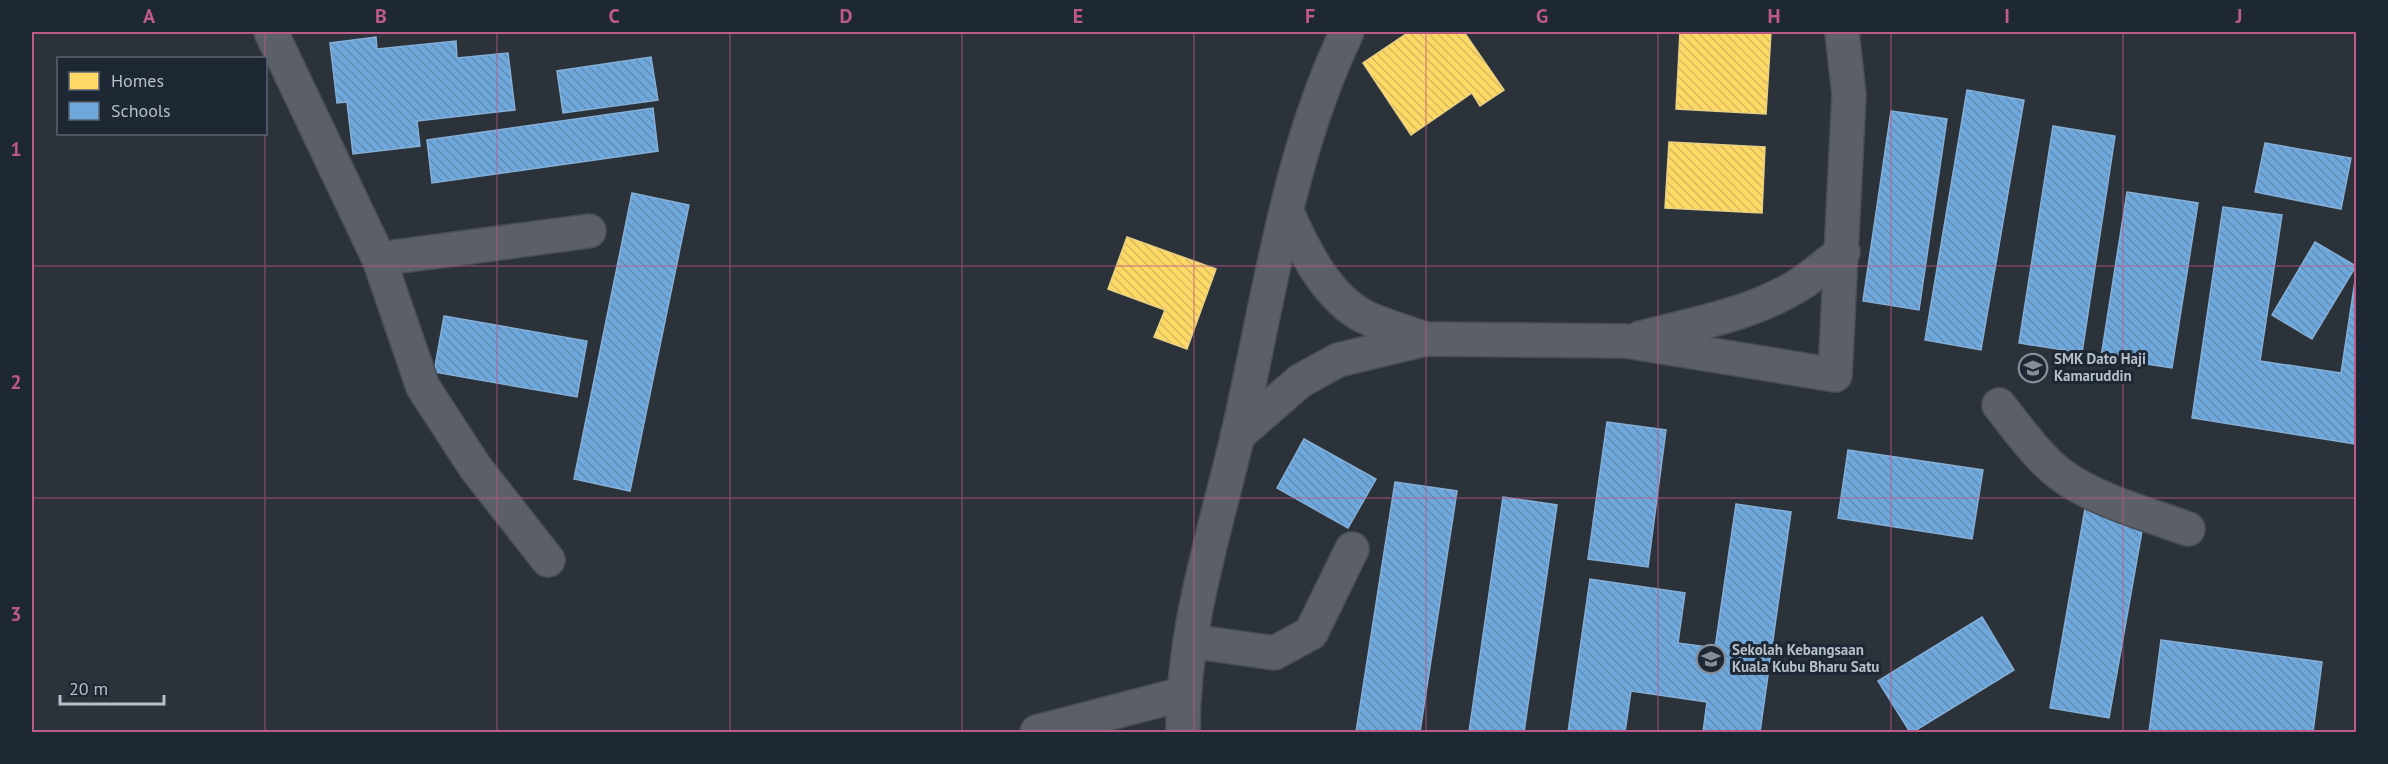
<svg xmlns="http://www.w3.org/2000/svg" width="2388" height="764" font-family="'PT Sans',sans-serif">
<defs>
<pattern id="homes-back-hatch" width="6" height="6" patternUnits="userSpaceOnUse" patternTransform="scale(1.5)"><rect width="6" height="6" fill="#ffd966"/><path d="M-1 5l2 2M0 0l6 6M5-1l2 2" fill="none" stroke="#d7b95e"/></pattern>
<pattern id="schools-back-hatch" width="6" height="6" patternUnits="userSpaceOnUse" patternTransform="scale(1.5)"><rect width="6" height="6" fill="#6fa8dc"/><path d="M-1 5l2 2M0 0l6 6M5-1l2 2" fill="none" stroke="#618cb4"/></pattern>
</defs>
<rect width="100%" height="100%" fill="#2b323a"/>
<path fill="url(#homes-back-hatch)" stroke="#e9d184" stroke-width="1.5" d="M1409,32H1464L1504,90L1480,106L1472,93L1411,135L1363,63Z
M1680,32H1771L1766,114L1676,109Z
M1669,142L1765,147L1762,213L1665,208Z
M1127,237L1216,269L1187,349L1154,337L1165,310L1108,289Z"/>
<path fill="url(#schools-back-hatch)" stroke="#84afd7" stroke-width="1.5" d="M376,37L377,49L456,41L457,58L508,53L515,110L417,121L420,146L353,154L347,102L337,103L330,43Z
M651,57L658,100L563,113L557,71Z
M1967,90L2024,100L1981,350L1925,340Z
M653,108L658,151L432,183L427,140Z
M1891,111L1947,119L1919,310L1863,301Z
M2053,126L2115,136L2082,353L2019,343Z
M2265,143L2351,158L2341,209L2255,192Z
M2127,192L2198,203L2172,368L2101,357Z
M632,193L689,205L630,491L574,479Z
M2223,207L2282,215L2260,361L2341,373L2356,274V444L2192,418Z
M2315,242L2356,266L2312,339L2272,315Z
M444,316L587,341L577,397L434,372Z
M1607,422L1666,430L1648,567L1588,559Z
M1304,439L1376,479L1348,528L1277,488Z
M1848,450L1983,470L1972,539L1838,518Z
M1395,482L1457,491L1420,732H1356Z
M1503,497L1557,505L1524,732H1469Z
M2086,503L2145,514L2109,718L2050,708Z
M1736,504L1791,512L1760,732H1703L1707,702L1631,691L1625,732H1568L1590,579L1685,593L1678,643L1715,648Z
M1982,617L2014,670L1913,732H1910L1878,681Z
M2161,640L2322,662L2313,732H2149Z"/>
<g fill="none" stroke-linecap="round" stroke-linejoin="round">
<g stroke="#494e54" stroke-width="36">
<path id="minor" d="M271,32L379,259L423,387L475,467L548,560
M1287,212C1303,249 1327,298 1365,317C1384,326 1406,332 1426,339
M379,259L589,231
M1640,338C1694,324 1754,314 1802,283C1816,273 1829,262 1843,252
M1999,405C2019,430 2038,458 2064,477C2096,500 2150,515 2188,529
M1237,436L1300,381L1338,360L1426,339L1626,341L1835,375L1849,95L1842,32
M1190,641L1274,653L1311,633L1352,549
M1037,732L1183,694
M1183,732C1183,626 1214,536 1238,434C1269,300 1287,157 1347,32"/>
</g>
<use href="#minor" stroke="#5b6068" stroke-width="33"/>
</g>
<path fill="none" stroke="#bd5a87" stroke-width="1.5" stroke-opacity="0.55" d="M265,32V58M497,32V732M730,32V732M962,32V732M1194,32V732M1426,32V732M1658,32V732M1891,32V732M2123,32V732M265,134V732M32,266H2356M32,498H2356"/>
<defs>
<g id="school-ring" transform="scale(1.5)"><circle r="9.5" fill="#1e2835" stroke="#858d98" stroke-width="1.5"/><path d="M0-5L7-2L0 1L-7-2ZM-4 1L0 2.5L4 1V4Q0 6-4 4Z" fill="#858d98"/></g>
</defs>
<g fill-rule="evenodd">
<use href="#school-ring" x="2033" y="368"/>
<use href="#school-ring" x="1711" y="659"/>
</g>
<g text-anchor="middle" stroke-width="6" stroke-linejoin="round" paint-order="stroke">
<g font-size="15" font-weight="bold" fill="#b6beca" stroke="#1e2835" text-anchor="start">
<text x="2054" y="364">SMK Dato Haji<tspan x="2054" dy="17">Kamaruddin</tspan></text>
<text x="1732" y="655">Sekolah Kebangsaan<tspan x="1732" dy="17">Kuala Kubu Bharu Satu</tspan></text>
</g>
</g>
<rect width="2388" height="764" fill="none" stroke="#1e2835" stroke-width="66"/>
<rect x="57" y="57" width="210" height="78" fill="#1e2835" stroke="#5b6471" stroke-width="1.5"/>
<rect x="69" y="72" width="30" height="18" fill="#ffd966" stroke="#5b6471" stroke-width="1.5"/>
<text x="111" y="87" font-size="18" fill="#b6beca">Homes</text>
<rect x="69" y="102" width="30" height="18" fill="#6fa8dc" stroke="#5b6471" stroke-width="1.5"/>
<text x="111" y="117" font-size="18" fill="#b6beca">Schools</text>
<path d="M60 695v9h104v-9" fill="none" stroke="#b6beca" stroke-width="3"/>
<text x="69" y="695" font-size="18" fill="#b6beca" stroke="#1e2835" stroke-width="4.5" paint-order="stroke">20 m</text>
<rect x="33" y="33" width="2322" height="698" fill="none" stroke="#bd5a87" stroke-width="2"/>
<g font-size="20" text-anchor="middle" font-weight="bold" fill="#bd5a87">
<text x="149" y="23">A</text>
<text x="381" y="23">B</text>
<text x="614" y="23">C</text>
<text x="846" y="23">D</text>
<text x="1078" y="23">E</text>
<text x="1310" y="23">F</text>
<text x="1542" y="23">G</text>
<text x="1774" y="23">H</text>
<text x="2007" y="23">I</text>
<text x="2239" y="23">J</text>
<text x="16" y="156">1</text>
<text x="16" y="389">2</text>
<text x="16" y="621">3</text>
</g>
</svg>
